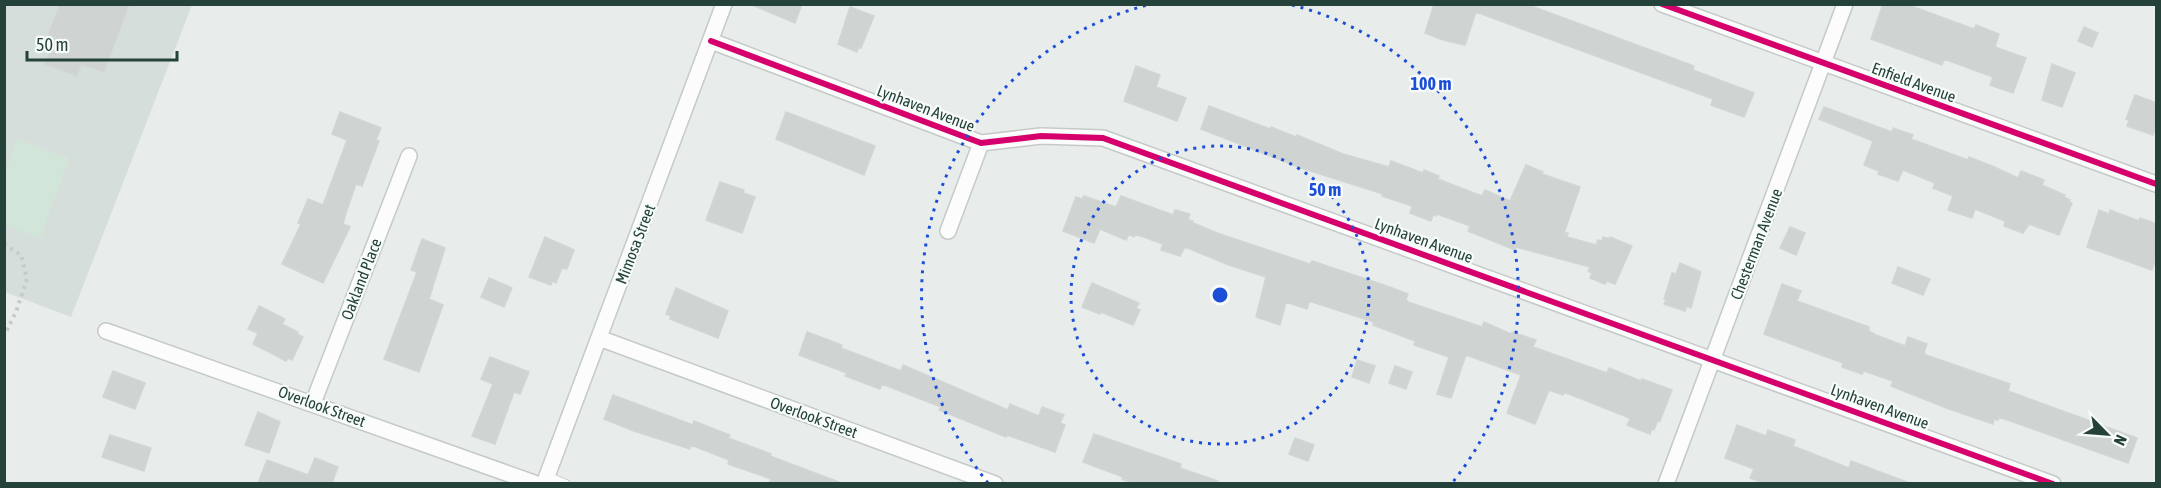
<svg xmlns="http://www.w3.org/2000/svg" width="2161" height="488" font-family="'Asap Condensed',sans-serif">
<rect width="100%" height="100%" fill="#e8edeb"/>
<path fill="#d6dedb" d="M4,5H192L71,317L5,292Z"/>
<path fill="#d1e6d8" d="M17,139L69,159L40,238L5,225V173Z"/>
<path fill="#cfd4d2" stroke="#d1d6d4" stroke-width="1.5" d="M60,4H129L104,72L81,64L77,76L45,64L50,51L43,49Z
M750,4H802L795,23Z
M1434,4H1526L1694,66L1693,70L1754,93L1744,117L1711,105L1713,99L1476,12L1465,45L1443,40L1425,33Z
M1883,4H1906L1974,29L1976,25L1999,34L1995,47L2026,58L2013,93L1990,85L1993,77L1944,59L1942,65L1871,39Z
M850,7L874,16L861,48H858L857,52L838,44Z
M2084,27L2098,33L2092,47L2078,41Z
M2052,64L2075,73L2062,107L2042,100Z
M1136,66L1160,75L1156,87L1186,98L1177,121L1124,101Z
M2135,95L2157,103V125L2153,135L2127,126L2129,120L2126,119Z
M1209,106L1270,129L1271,127L1296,137L1297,135L1343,154L1389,167L1391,161L1423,173L1424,170L1439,176L1438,179L1448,183L1482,196L1485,190L1510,201L1526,165L1543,172L1542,174L1580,187L1564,233H1568L1567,237L1596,245L1598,240L1602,241L1603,237L1610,239V237L1632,246L1615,284L1607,281L1605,284L1590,278L1592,273L1588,271L1590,267L1516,247L1515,250L1468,231L1470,226L1437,214L1436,216L1433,215L1431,221L1410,213L1412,206L1382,196L1383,194L1301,168L1201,129Z
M1824,107L1892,132L1893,128L1913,135L1911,139L1968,160L1969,157L1992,166L2018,178L2021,171L2044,180L2042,185L2065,195L2064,197L2070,200L2069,202L2072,203L2059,235L2029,224L2023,233L2004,226L2005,221L1975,209L1972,218L1948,210L1953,196L1933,188L1935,183L1903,170L1898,181L1878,174L1879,171L1864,165L1873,141L1819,119Z
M340,112L381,128L376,140L379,141L362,186L356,184L346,213L343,224L350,227L323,283L282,264L301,224L298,223L308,199L323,205L347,140L332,134Z
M786,112L875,146L864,175L776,139Z
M720,182L744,190L743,193L755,197L742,233L706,220Z
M1084,196L1116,207L1121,196L1173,215L1175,210L1190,214L1188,220L1193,221V223L1220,234L1310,264L1312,261L1387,286L1408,294L1406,299L1408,302L1482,327L1484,322L1511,334L1512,332L1536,340L1533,347L1607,373L1609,368L1641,381L1642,379L1672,390L1660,421L1658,420L1654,430L1652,429L1650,434L1627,425L1630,419L1627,417L1564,392L1563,395L1549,390L1535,424L1507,413L1521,375L1466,355L1451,398L1437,394L1449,357L1414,345L1415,341L1373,325L1374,322L1312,302H1309L1307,309L1286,302L1280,325L1256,317L1266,277L1229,265L1185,247L1180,256L1161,250L1163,244L1135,234L1134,237L1129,234L1126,240L1100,229L1094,243L1063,231L1076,197L1082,199Z
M2099,210L2109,214L2110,210L2139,221L2140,218L2157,224V255L2152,270L2087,247Z
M1790,227L1805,233L1796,255L1780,248Z
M545,237L574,250L567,269L562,268L556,283L552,281L551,285L529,277Z
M422,239L445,248L429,299L443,305L419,372L384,359L417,272L411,270Z
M1680,263L1701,272L1691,308L1687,306L1685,311L1664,304L1666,300L1664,299L1672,273L1676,274Z
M1898,267L1930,279L1923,295L1892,283Z
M489,278L512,288L504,307L481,297Z
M1092,283L1139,303L1136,308L1140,310L1133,325L1101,312L1100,314L1082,307Z
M1782,284L1801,291L1797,301L1869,327V331L1876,335L1905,346L1908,337L1927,344L1924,353L1926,355L2010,384L2008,391L2137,438L2128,463L1999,417L1998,420L1994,419L1993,424L1949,409L1891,386L1893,381L1864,371L1862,374L1842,367L1843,363L1764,334Z
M676,288L728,311L718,338L670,319L671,316L666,314Z
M259,306L285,319L282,324L298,332L297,334L303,337L292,360L288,358L286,361L253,344L258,333L248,329Z
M807,332L842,345L841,348L901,371L903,365L1008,410L1010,404L1039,416L1042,407L1064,415L1060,423L1065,425L1055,452L1007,435L1006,437L939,410L941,407L882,384L880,389L845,376L847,373L799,355Z
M490,357L529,372L520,394L514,392L495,444L472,436L493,384L481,379Z
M1357,360L1375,366L1369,383L1352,377Z
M1395,366L1412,372L1406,389L1389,383Z
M113,371L145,383L135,409L103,397Z
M613,395L693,425L694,421L730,435L728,438L771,454L770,456L839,482V483H769L771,479L728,464L729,460L691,445L690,449L634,431L604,419Z
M258,412L280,422L269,453L245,445Z
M1737,425L1766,436L1768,430L1795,440L1793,446L1849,468L1851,461L1907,482V483H1764L1750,478L1754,469L1725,458Z
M1094,434L1181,464L1180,468L1218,481V483H1133L1122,479L1123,477L1083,462Z
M110,435L151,448L144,471L102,457Z
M1295,438L1314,445L1308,461L1289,454Z
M315,458L338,467L332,483H258L267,460L308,475Z"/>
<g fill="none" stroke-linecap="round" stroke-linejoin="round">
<g stroke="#c5cac8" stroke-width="10">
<path id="lane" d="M547,476L566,484"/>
</g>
<g stroke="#c5cac8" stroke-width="18">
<path id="street" d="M1662,4L2156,184
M711,41L981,143L1041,136L1103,138L2053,484
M948,231L981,143
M106,331L537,484
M599,338L995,484
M313,403L409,156
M544,484L724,4
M1666,484L1845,4"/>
</g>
<path stroke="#c3ccca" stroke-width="4" stroke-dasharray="3 4.5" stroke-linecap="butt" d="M4,6L5,4
M4,244L21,255L27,279L16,312L4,336"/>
<use href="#lane" stroke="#fcfcfc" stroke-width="8"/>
<use href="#street" stroke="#fcfcfc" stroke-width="15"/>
<g stroke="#f7fbf9" stroke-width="10">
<path id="cycleway" d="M1662,4L2156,184
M711,41L981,143L1041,136L1103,138L2053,484"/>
</g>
<use href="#cycleway" stroke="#d6006c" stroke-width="6"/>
</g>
<g fill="none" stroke="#1d4ed8" stroke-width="3" stroke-dasharray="3 6">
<circle cx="1220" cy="295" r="149"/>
<path d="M988 483A299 299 0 0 1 1148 5M1292 5A299 299 0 0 1 1452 483"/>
</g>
<g text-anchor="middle" stroke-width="4.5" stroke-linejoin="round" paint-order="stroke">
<g font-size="16" fill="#24423a" stroke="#f7fbf9">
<text transform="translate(1914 82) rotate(20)" y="6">Enfield Avenue</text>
<text transform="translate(926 108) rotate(21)" y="6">Lynhaven Avenue</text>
<text transform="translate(1424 240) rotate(20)" y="6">Lynhaven Avenue</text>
<text transform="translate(635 244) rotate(-69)" y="6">Mimosa Street</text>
<text transform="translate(1756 244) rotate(-69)" y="6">Chesterman Avenue</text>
<text transform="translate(361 279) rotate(-69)" y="6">Oakland Place</text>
<text transform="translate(322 406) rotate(20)" y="6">Overlook Street</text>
<text transform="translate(1880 406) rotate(20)" y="6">Lynhaven Avenue</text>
<text transform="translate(814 417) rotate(20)" y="6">Overlook Street</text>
</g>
</g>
<circle cx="1220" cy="295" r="9" fill="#1d4ed8" stroke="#f7fbf9" stroke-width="3"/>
<g font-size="18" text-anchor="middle" font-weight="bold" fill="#1d4ed8" stroke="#f7fbf9" stroke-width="4.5" stroke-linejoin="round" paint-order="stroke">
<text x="1431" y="90">100 m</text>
<text x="1325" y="196">50 m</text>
</g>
<rect width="2161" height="488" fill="none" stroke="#24423a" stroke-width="12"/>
<g transform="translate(2107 434) rotate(115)" stroke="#f7fbf9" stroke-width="4.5" paint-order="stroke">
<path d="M0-4.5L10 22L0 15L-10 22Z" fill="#24423a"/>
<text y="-9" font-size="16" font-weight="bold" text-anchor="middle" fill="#24423a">N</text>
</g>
<path d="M27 51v9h150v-9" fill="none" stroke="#24423a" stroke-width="3"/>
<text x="36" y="51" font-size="18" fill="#24423a" stroke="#f7fbf9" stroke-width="4.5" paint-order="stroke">50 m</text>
</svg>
